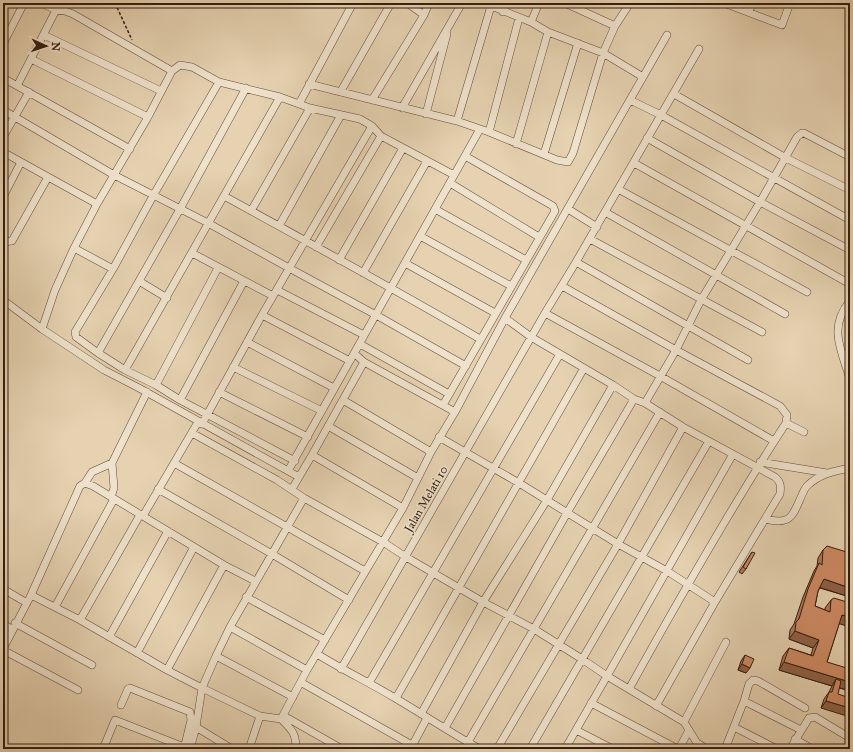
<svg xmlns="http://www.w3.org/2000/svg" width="853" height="752" font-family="'IM FELL Great Primer',serif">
<rect width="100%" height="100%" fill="#e6d2b1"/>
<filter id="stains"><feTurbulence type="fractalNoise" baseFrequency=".005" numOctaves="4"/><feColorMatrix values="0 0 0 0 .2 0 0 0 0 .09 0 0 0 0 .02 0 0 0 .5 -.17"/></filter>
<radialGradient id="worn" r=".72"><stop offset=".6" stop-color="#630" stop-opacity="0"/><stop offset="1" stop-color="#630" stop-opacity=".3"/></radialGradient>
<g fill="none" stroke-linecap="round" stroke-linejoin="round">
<g stroke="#614a38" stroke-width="8">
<path id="street" d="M41,3L56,10L65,11L73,14L172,71
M407,3L424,15L429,3
M565,3L615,26
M724,3L782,25L790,3
M503,12L506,3
M749,12L752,3
M531,22L539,3
M44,35L161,91
M3,44L24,3
M31,59L148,117
M643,77L667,35
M3,78L130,149
M219,82L153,196L113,269L75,332L76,337L98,353L125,370L156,385L180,400L295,461
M309,84L457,121L489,132L557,160L568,162L573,153L603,53L615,26L630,3
M17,86L56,10
M341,91L391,3
M674,94L786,158L850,190
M372,100L424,15
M630,100L661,115L850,220
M299,104L353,3
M402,108L462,3
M3,110L114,175L208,223L289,268L376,315L466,366
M426,114L447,34
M457,121L491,6
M372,126L381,136L454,175
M489,132L519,18
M3,137L29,92
M647,138L760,202L850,250
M516,144L548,32
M3,152L97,204
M544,154L578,43
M634,163L850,284
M450,183L539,237
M618,189L807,292
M224,196C310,243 396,290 480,339
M3,197L21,162
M435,209L526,260
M568,209L597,227
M251,211L310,108
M605,212L785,314
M279,226L341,115
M420,236L511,286
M590,239L762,332
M3,242L12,241L48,177
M316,247L381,136
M74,248L113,269
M192,253L273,296
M339,260L403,148
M576,262L748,360
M405,263L495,313
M363,273L427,161
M139,281L167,298
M562,286L676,350L780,406L787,415L786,423C730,509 679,599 629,689
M277,290L364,335
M3,300L42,329L104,370L139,388L299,477
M850,301C828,327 841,350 850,379
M545,313L660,376L774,441
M262,315L350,361
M505,318L531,337L613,385L634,399L645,403L683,427L775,477C781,482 781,487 780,494L715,602L656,706
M42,329L55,290L74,248L97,204L148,117L172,71L180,65L192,67L219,82L280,97L310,108L360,119L372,126L262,315L202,424
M247,342L334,388
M360,344L449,394
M98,353L180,209L246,88
M355,354L364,362L455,412
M233,367L322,411
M125,370L280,97
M156,385L218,268
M219,392L308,437
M180,400L244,281
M343,400L431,452
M645,403L676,350L701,300L760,202L797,137L802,133H804L850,157
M443,405L555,211L553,206L465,156
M786,423L804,432
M328,426L418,478
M192,433L277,480L304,498L383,542L406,557L483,602L534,629L582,659L607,676L684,722L697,743L707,749
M439,437L519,483L618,544L667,571L715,602
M312,455L403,508
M760,462L827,473
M174,463L365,571
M288,471L480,129
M85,483L92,472L112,463
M158,489L272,554L349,600
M292,489L312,455L364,362
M111,497L114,488L112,463L147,392
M143,516L198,422
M765,519C790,525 792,518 801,497C803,493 804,489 807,486C819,474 834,471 850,468
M3,589L27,603
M31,595L80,620L167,670L202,688L260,716L281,719
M246,597L325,640
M55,607L114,499
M80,620L140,515
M15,623L92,665
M3,624L12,629
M230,627L307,670
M109,637L168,531
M3,649L31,595L80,486L85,483L93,486L224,565L255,581
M3,650L78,690
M137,653L194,547
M317,654C343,670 370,683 395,698C424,715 451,733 480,749
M216,656L293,697
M341,669L545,313L576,262L699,49
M167,670L224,565
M302,683L419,749
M369,683L560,354
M396,698L584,368
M744,701L801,730
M591,703L678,749
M121,705L128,689L130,688L190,712L191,720L184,749
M421,714L483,602L547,500L613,385
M284,716L342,749
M684,722L726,642
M196,727L232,749
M734,727L777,749
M445,728L567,513L634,399
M576,730L613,749
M795,739L812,749
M468,742L660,412
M411,748L427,718
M103,749L115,720L184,747
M190,749L196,727L202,688L216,656L230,627L304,498
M249,749L260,716
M296,749C296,733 292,730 281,719L307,670L403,508L431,452L455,412L505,318L643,77L603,53L548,32L531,22L484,3
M497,749L618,544L683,427
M530,749L709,441
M565,749L607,676L733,454
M679,749L689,730
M725,749L744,701L749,684L753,680L758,681L805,708
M790,749L809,718L815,717L850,738"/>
</g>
<path stroke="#351d10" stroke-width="1.5" stroke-dasharray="3 2" stroke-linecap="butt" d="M115,3L132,40"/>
<use href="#street" stroke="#efe2cc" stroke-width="7"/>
</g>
<path fill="#b17857" stroke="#351d10" d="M823,550L850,553V597L820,588L818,591L815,606L825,610V608L831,600L839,624L827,662L847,690L839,688L821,708L824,699L829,692L832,686L779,670L783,656L789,648L811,655L813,648L789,639L790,630L794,624L803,597L814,571L817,566L818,558Z
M752,552L746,569L742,574L739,572Z
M745,655L746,673L738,670L741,661Z
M850,720V732L846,730Z"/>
<path fill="#906147" stroke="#351d10" d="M824,579L850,588V597L818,587Z
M842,615L850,617V627L837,623Z
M795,631L819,640L813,648L789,639Z
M784,662L850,682V687L847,690L834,686L836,679L832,686L779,670Z
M742,664L750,668L746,673L738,670Z
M826,701L850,708V717L821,708Z"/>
<path fill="#ce8b65" stroke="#351d10" d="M827,546L850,553V588L824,579L818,591L815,606L830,612L831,600L834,598L850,603V617L842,615L827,662L850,669V682L784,662L789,648L813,656L819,640L795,631L796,622L799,619L808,589L819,563L822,565L823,550Z
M752,552L755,553L746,569L743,567Z
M745,655L754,659L750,668L742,664Z
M836,679L841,681L838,694L850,698V708L826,701L829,692H832Z
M799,745L804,749H796Z"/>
<g text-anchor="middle" stroke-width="3" stroke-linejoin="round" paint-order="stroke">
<g font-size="12" fill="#351d10" stroke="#efe2cc">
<text transform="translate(426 499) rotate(-60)" y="4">Jalan Melati 10</text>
</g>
</g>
<rect width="853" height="752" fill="none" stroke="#e6d2b1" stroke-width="16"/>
<rect x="4" y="4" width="845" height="744" fill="none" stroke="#351d10" stroke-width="2"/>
<rect x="8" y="8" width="837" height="736" fill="none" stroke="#351d10"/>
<g transform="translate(46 46) rotate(93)" stroke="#efe2cc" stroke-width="3" paint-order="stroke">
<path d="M0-3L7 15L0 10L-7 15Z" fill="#351d10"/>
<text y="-6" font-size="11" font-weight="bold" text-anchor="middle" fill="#351d10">N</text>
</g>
<rect width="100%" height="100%" filter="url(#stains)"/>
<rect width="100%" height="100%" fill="url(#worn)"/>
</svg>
